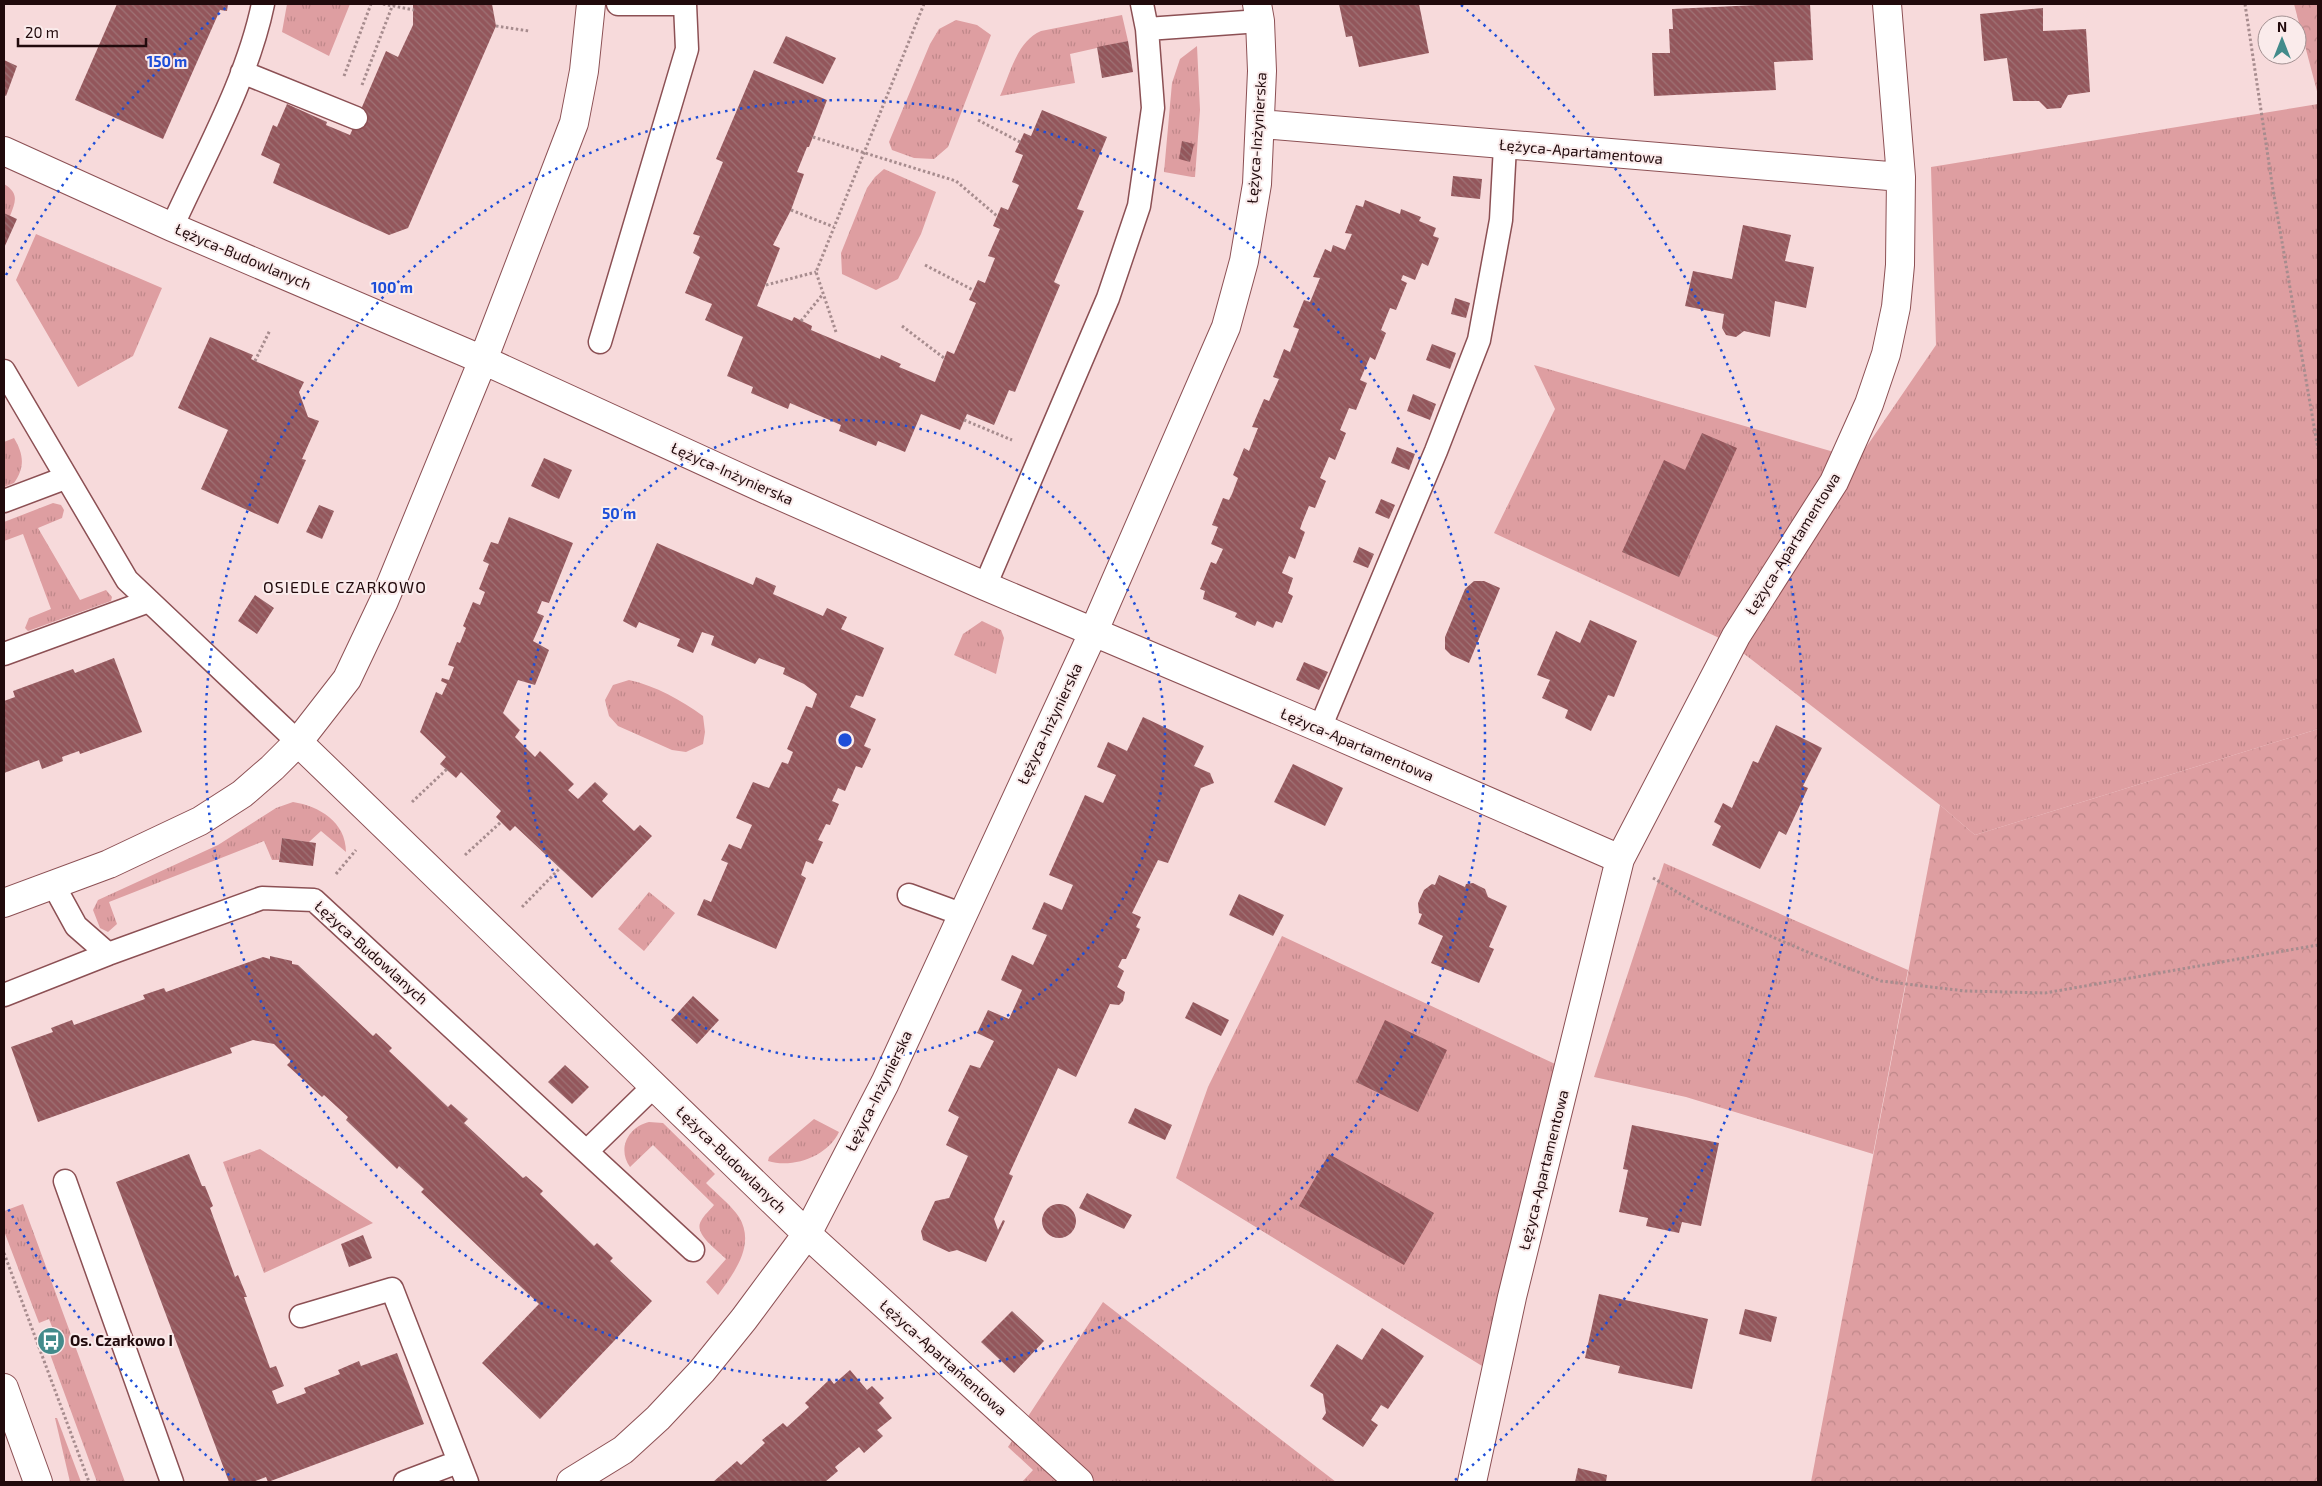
<svg xmlns="http://www.w3.org/2000/svg" width="2322" height="1486" font-family="'Exo 2',sans-serif">
<defs>
<pattern id="grass-tufts" width="24" height="20" patternUnits="userSpaceOnUse" patternTransform="scale(1.25)"><rect width="24" height="20" fill="#de9ea1"/><path d="M3 7l-1-3M5 7V3M7 7l1-3M15 17l-1-3M17 17v-4M19 17l1-3" fill="none" stroke="#be8789"/></pattern>
<pattern id="forest-crowns" width="20" height="18" patternUnits="userSpaceOnUse" patternTransform="scale(1.25)"><rect width="20" height="18" fill="#de9ea1"/><path d="M2 6a3 3 0 1 1 6 0M12 15a3 3 0 1 1 6 0" fill="none" stroke="#be8789"/></pattern>
<pattern id="building-back-hatch" width="6" height="6" patternUnits="userSpaceOnUse" patternTransform="scale(1.25)"><rect width="6" height="6" fill="#93565b"/><path d="M-1 5l2 2M0 0l6 6M5-1l2 2" fill="none" stroke="#9f7376"/></pattern>
</defs>
<rect width="100%" height="100%" fill="#f7dadb"/>
<path fill="url(#grass-tufts)" d="M287,4H350L329,56L282,32Z
M1122,15L1128,41L1070,54L1075,83L1000,96C1010,74 1017,41 1041,31Z
M956,20L977,25L991,35L948,147L934,159L914,158L892,150L889,142L930,44L939,29Z
M1197,46L1200,110L1195,177H1192L1164,172L1172,83L1180,59Z
M2318,104V729L1975,835L1940,805L1730,643L1494,533L1555,409L1534,365L1858,459L1936,345L1931,167Z
M884,169L936,192L921,234L898,279L876,290L842,274L841,253L867,188L875,177Z
M4,184C19,193 16,201 10,216L4,213Z
M36,234L162,288L133,356L78,387L16,280Z
M14,438C24,455 25,467 14,483L4,487V442Z
M53,503L61,505L64,510L62,518L38,528L80,600L106,590L112,597L111,601L28,631L25,628L29,618L51,609L23,534L4,541V522Z
M982,621L1001,630L1004,638L996,674L954,655L963,634Z
M629,680C656,686 681,700 703,716L705,732L703,744L686,752L672,750L618,726L609,716L605,700L613,685Z
M293,802C319,806 346,822 346,852L321,831L309,842L282,838L279,860H272L264,841L109,902L117,924L108,932L100,928L93,910L98,900L218,845L276,808Z
M1664,863L1908,970L1873,1154L1686,1097L1594,1077Z
M649,892L675,913L644,951L618,929Z
M1282,936L1568,1070L1487,1369L1176,1178L1208,1087Z
M814,1119L839,1132C828,1156 793,1169 768,1161L769,1157Z
M649,1122L663,1123L715,1174L706,1183C717,1194 731,1205 739,1217C756,1245 734,1273 718,1295L706,1282L726,1259C718,1250 693,1234 701,1221C704,1215 710,1210 714,1205L653,1145L630,1167C617,1149 628,1127 649,1122Z
M260,1149L373,1223L264,1273L223,1162Z
M23,1204L125,1482H97L50,1354L61,1350L49,1319L39,1323L4,1231V1211Z
M1103,1302L1336,1482H1022L1033,1470L1008,1447Z
M55,1418H57L81,1482H70Z"/>
<path fill="url(#forest-crowns)" d="M2294,4H2318V95Z
M2318,729V1482H1811L1940,805L1975,835Z"/>
<path fill="url(#building-back-hatch)" d="M117,4H228L227,11L220,10L163,139L75,100Z
M413,4H492L496,26L408,228L389,235L273,183L280,164L261,155L273,125L277,127L287,104L327,122L326,125L350,135L386,51L398,57L413,25Z
M1339,4H1419L1429,53L1359,67L1352,36L1346,37Z
M1778,4H1810L1813,60L1774,62L1776,90L1654,96L1652,53H1670L1669,29H1673L1672,9Z
M2043,8V31L2086,29L2090,92L2068,95L2061,108L2047,109L2039,101H2013L2007,58L1984,61L1980,14Z
M786,36L836,58L823,84L773,63Z
M1128,41L1133,72L1102,78L1097,47Z
M4,60L17,66L6,96L4,95Z
M754,70L827,100L809,147H807L797,172L804,174L791,210L773,245L780,248L757,306L792,321L794,317L812,326L811,330L880,359L881,355L901,364L899,367L935,382L947,351L954,354L976,303L969,300L978,280L985,283L995,258L988,256L1000,229L993,226L1001,207L1008,210L1019,185L1012,182L1023,155L1015,152L1024,133L1031,136L1042,110L1107,137L1077,209L1084,211L1054,282L1060,285L1015,392L1009,390L994,425L967,414L960,430L921,414L905,452L878,441L876,446L839,431L841,425L790,403L788,409L751,393L753,387L727,376L743,337L705,320L712,304L685,293L700,257L693,253L700,236L693,234L723,162L716,159Z
M1182,141L1194,144L1190,162L1179,159Z
M1453,176L1482,179L1480,199L1451,196Z
M1365,200L1400,214L1401,209L1421,217L1419,221L1436,228L1433,236L1439,238L1428,266L1422,263L1415,280L1403,275L1401,280L1407,283L1396,310L1390,308L1381,330L1386,333L1375,360L1370,357L1360,380L1367,383L1356,410L1349,408L1340,430L1346,433L1335,460L1329,457L1320,478L1326,481L1315,508L1309,506L1302,523L1300,529L1305,532L1295,559L1289,556L1282,573L1293,578L1288,593L1293,596L1282,623L1276,621L1273,628L1257,621L1255,626L1235,617L1237,613L1203,599L1205,591L1200,589L1211,562L1216,564L1223,549L1211,544L1218,527L1212,525L1223,498L1229,500L1232,494L1238,478L1233,475L1244,448L1249,451L1258,428L1252,427L1264,399L1269,401L1279,379L1273,377L1284,349L1290,352L1299,329L1293,327L1304,300L1310,302L1313,295L1320,278L1313,277L1325,249L1331,252L1333,245L1345,250L1352,234L1345,233L1356,205L1363,207Z
M4,213L17,219L4,248Z
M1743,225L1791,235L1785,261L1814,267L1806,308L1775,301L1770,337L1744,331L1736,337L1726,335L1722,328L1724,314L1685,306L1693,271L1732,279Z
M1455,298L1470,303L1466,318L1451,314Z
M210,337L253,355L251,359L255,361L304,382L299,392L308,417L319,421L302,459L306,460L278,524L201,489L228,430L178,408Z
M1432,344L1456,353L1450,369L1426,360Z
M1413,394L1436,404L1430,420L1407,411Z
M1702,433L1737,448L1679,577L1622,552L1664,460L1685,470Z
M1397,447L1415,454L1409,470L1391,463Z
M544,458L572,470L559,499L531,486Z
M1381,499L1395,505L1389,519L1375,513Z
M319,505L334,511L322,539L306,532Z
M509,517L573,543L549,603L542,601L537,613L544,616L533,641L549,650L535,685L518,680L503,713L520,730L515,737L535,757L540,751L574,784L568,790L578,799L595,782L608,794L602,801L634,831L640,825L652,836L592,898L515,826L510,831L496,817L501,811L461,772L456,778L440,764L446,757L420,732L436,692L442,695L447,684L441,681L442,678L449,680L454,667L448,665L457,642L460,643L466,628L463,626L473,602L480,605L485,592L479,589L489,564L483,561L491,542L498,544Z
M657,543L753,585L756,577L776,586L773,594L823,616L827,608L847,617L841,629L884,648L863,697L856,695L850,707L876,719L864,746L871,749L862,768L856,766L845,791L838,788L832,801L839,804L830,825L826,824L818,840L823,842L813,864L806,861L801,875L806,878L776,949L697,915L704,899L711,902L728,863L721,860L729,844L741,849L752,825L736,818L753,782L769,788L782,762L788,764L793,752L787,749L806,706L812,708L817,694L804,684L783,674L785,668L759,658L755,664L711,645L714,636L702,632L693,653L677,646L680,639L639,622L636,628L623,621Z
M1359,547L1374,554L1368,568L1353,562Z
M1474,581H1484L1500,588L1469,663L1451,655L1445,649V637L1465,589Z
M255,595L274,608L257,634L238,621Z
M1590,620L1637,641L1614,697L1608,695L1591,731L1565,718L1568,710L1542,698L1550,680L1537,675L1556,631L1580,643Z
M114,658L142,732L80,754L79,751L62,757L63,761L42,769L39,760L4,773V701L15,697L13,691L73,669L75,673Z
M1304,662L1328,672L1319,690L1296,680Z
M1143,717L1204,746L1194,766L1210,773L1214,783L1201,788L1168,863L1158,860L1132,913L1141,917L1136,927L1140,929L1126,959H1122L1118,967L1124,971L1117,987L1125,992L1123,1001L1119,1005L1110,1004L1076,1077L1058,1068L1009,1174L1013,1176L994,1219L998,1230L1003,1220L1005,1221L986,1262L957,1250L949,1252L923,1240L921,1231L935,1201L949,1198L968,1156L946,1145L959,1117L948,1111L970,1065L980,1068L994,1041L977,1033L988,1010L1009,1019L1022,990L1001,980L1012,955L1033,965L1047,935L1032,929L1044,902L1062,910L1073,885L1049,875L1085,795L1103,803L1116,775L1097,767L1108,742L1127,751Z
M1776,725L1822,748L1803,786L1808,788L1786,835L1779,831L1760,869L1712,845L1721,826L1714,822L1723,803L1732,808L1753,761L1758,763Z
M1293,764L1343,788L1325,826L1274,802Z
M282,838L316,843L313,866L279,862Z
M1439,875L1465,887L1466,884L1473,883L1485,889L1488,897L1507,906L1489,947L1494,949L1479,983L1431,963L1443,936L1418,924L1422,914L1419,913L1418,903L1424,890L1432,884L1435,885Z
M1239,894L1284,915L1273,936L1229,915Z
M270,956L292,961V964L298,965L373,1036L376,1033L392,1048L389,1051L448,1107L451,1104L468,1119L464,1123L523,1178L526,1176L543,1191L540,1194L594,1246L597,1243L613,1258L610,1261L652,1301L540,1419L482,1363L539,1304L421,1192L424,1189L399,1166L397,1169L346,1120L348,1117L324,1095L322,1097L287,1065L291,1061L274,1044L253,1040L230,1048L232,1053L38,1122L11,1047L53,1032L51,1028L72,1020L74,1025L145,999L143,995L164,988L166,992L263,957L270,959Z
M693,996L719,1020L697,1044L671,1020Z
M1193,1002L1229,1020L1221,1036L1185,1018Z
M1385,1020L1447,1050L1418,1112L1356,1082Z
M565,1065L589,1087L572,1104L548,1082Z
M1135,1108L1172,1125L1165,1140L1128,1123Z
M1632,1125L1719,1143L1701,1226L1682,1222L1679,1233L1646,1226L1648,1218L1619,1212L1628,1170L1623,1169Z
M189,1154L202,1186H205L213,1206L210,1208L235,1277L238,1275L247,1297H244L270,1368L276,1366L284,1386L272,1391L277,1404L306,1393L304,1388L340,1374L338,1370L359,1361L361,1366L397,1353L424,1424L268,1482L266,1477L253,1482H229L116,1182Z
M1329,1154L1434,1213L1404,1265L1299,1206Z
M1087,1193L1132,1215L1124,1229L1079,1208Z
M1042 1221a17 17 0 1 1 34 0a17 17 0 1 1-34 0Z
M363,1235L372,1258L349,1267L341,1244Z
M1599,1294L1708,1319L1692,1389L1618,1373L1620,1366L1585,1358Z
M1745,1309L1777,1317L1771,1342L1739,1334Z
M1012,1311L1044,1341L1014,1373L981,1342Z
M52,1327L59,1344L51,1348L44,1330Z
M1382,1328L1424,1356L1388,1409L1381,1405L1371,1420L1378,1425L1363,1447L1322,1419L1326,1413L1323,1394L1310,1386L1337,1344L1362,1360Z
M850,1370L867,1390L872,1386L884,1398L879,1403L892,1418L877,1430L883,1436L864,1453L859,1447L835,1467L838,1471L825,1482H713L737,1461L741,1465L765,1443L762,1440L783,1423L787,1427L809,1407L805,1403L830,1379L834,1384Z
M1578,1468L1607,1475L1606,1482H1575Z"/>
<g fill="none" stroke-linecap="round" stroke-linejoin="round">
<g stroke="#8c5054" stroke-width="25">
<path id="lane" d="M618,4H678
M1147,29L1260,21
M242,72L356,118
M172,227C204,156 247,81 263,4
M600,342L687,49L685,4
M4,371L127,580L298,742
M4,501L65,478
M985,586L1108,298L1139,206L1153,108L1147,29L1142,4
M4,654L149,601
M1320,728L1436,451L1479,340L1501,220L1505,146
M53,884L76,926L108,954L262,898L314,900L693,1250
M909,895L961,914
M4,995L108,954
M587,1151L654,1086
M65,1181L172,1482
M301,1316L392,1289L467,1482
M405,1482L458,1462"/>
</g>
<g stroke="#8c5054" stroke-width="30">
<path id="street" d="M1261,124L1901,177
M4,151L172,227L483,360L767,490L985,586L1320,728L1620,859
M298,742L807,1234L1079,1482
M4,903L109,864L200,821L242,794L272,768L298,742L347,679L384,601L483,360L574,123L584,71L591,4
M571,1482L623,1450L658,1418L702,1371L744,1319L807,1234L885,1083L1093,633L1226,327L1244,261L1257,184L1262,71L1260,21L1257,4
M1472,1482L1512,1297L1620,859L1736,636L1834,482L1869,404L1886,354L1896,307L1900,265L1901,177L1887,4"/>
</g>
<g stroke="#8c5054" stroke-width="30">
<path id="secondary" d="M4,1388L38,1482"/>
</g>
<path stroke="#a78c8e" stroke-width="3" stroke-dasharray="2.5 2.5" stroke-linecap="butt" d="M383,4L414,10
M2245,4L2273,190L2318,449
M496,26L529,31
M344,76L371,4
M362,85L393,4
M978,120L1020,142
M813,137L956,181L997,216
M791,210L834,227
M925,265L973,290
M766,285L816,272
M801,321L823,294
M902,326L944,358
M836,332L816,272L924,4
M255,361L270,330
M964,420L1012,440
M412,802L447,769
M465,855L501,822
M336,874L356,850
M1653,878L1701,906L1805,951L1881,981L1965,991L2045,993L2318,945
M522,907L560,868
M4,1253L89,1482"/>
<use href="#lane" stroke="#fff" stroke-width="22"/>
<use href="#street" stroke="#fff" stroke-width="28"/>
<use href="#secondary" stroke="#fff" stroke-width="28"/>
</g>
<g fill="none" stroke="#1d4ed8" stroke-width="2.5" stroke-dasharray="2.5 5">
<circle cx="845" cy="740" r="320"/>
<circle cx="845" cy="740" r="640"/>
<path d="M235 1480A959 959 0 0 1 6 1205M6 275A959 959 0 0 1 229 5M1461 5A959 959 0 0 1 1455 1480"/>
</g>
<defs>
<g id="bus-disc" transform="scale(1.4375)"><circle r="9.5" fill="#438b8b" stroke="#faebeb"/><path d="M-5-6H5V4H4V6H2V4H-2V6H-4V4H-5ZM-3.5-4V0h7V-4ZM-3.5 1.2v1.5H-2V1.2ZM2 1.2v1.5H3.5V1.2Z" fill="#fff"/></g>
</defs>
<g fill-rule="evenodd">
<use href="#bus-disc" x="51" y="1341"/>
</g>
<g text-anchor="middle" stroke-width="4" stroke-linejoin="round" paint-order="stroke">
<g font-size="15" fill="#210a0c" stroke="#faebeb">
<text transform="translate(1257 138) rotate(-86)" y="5">Łężyca-Inżynierska</text>
<text transform="translate(1581 152) rotate(5)" y="5">Łężyca-Apartamentowa</text>
<text transform="translate(243 257) rotate(23)" y="5">Łężyca-Budowlanych</text>
<text transform="translate(732 474) rotate(24)" y="5">Łężyca-Inżynierska</text>
<text transform="translate(1793 544) rotate(-58)" y="5">Łężyca-Apartamentowa</text>
<text transform="translate(1050 724) rotate(-65)" y="5">Łężyca-Inżynierska</text>
<text transform="translate(1357 745) rotate(23)" y="5">Łężyca-Apartamentowa</text>
<text transform="translate(371 953) rotate(42)" y="5">Łężyca-Budowlanych</text>
<text transform="translate(879 1091) rotate(-64)" y="5">Łężyca-Inżynierska</text>
<text transform="translate(731 1160) rotate(44)" y="5">Łężyca-Budowlanych</text>
<text transform="translate(1544 1170) rotate(-76)" y="5">Łężyca-Apartamentowa</text>
<text transform="translate(943 1358) rotate(42)" y="5">Łężyca-Apartamentowa</text>
</g>
<g font-size="15" font-weight="bold" fill="#210a0c" stroke="#faebeb" text-anchor="start">
<text x="70" y="1346">Os. Czarkowo I</text>
</g>
<g font-size="16" letter-spacing="1" fill="#210a0c" stroke="#faebeb">
<text x="345" y="593">OSIEDLE CZARKOWO</text>
</g>
</g>
<circle cx="845" cy="740" r="8" fill="#1d4ed8" stroke="#faebeb" stroke-width="2.5"/>
<g font-size="15" text-anchor="middle" font-weight="bold" fill="#1d4ed8" stroke="#faebeb" stroke-width="4" stroke-linejoin="round" paint-order="stroke">
<text x="167" y="67">150 m</text>
<text x="392" y="293">100 m</text>
<text x="619" y="519">50 m</text>
</g>
<rect width="2322" height="1486" fill="none" stroke="#210a0c" stroke-width="10"/>
<g transform="translate(2282 40)"><circle r="24" fill="#faebeb" stroke="#a39192"/>
<path d="M0-4L9 19L0 12L-9 19Z" fill="#438b8b"/>
<text y="-8" font-size="14" font-weight="bold" text-anchor="middle" fill="#210a0c">N</text>
</g>
<path d="M18 38v8h128v-8" fill="none" stroke="#210a0c" stroke-width="2.5"/>
<text x="25" y="38" font-size="15" fill="#210a0c" stroke="#faebeb" stroke-width="4" paint-order="stroke">20 m</text>
</svg>
